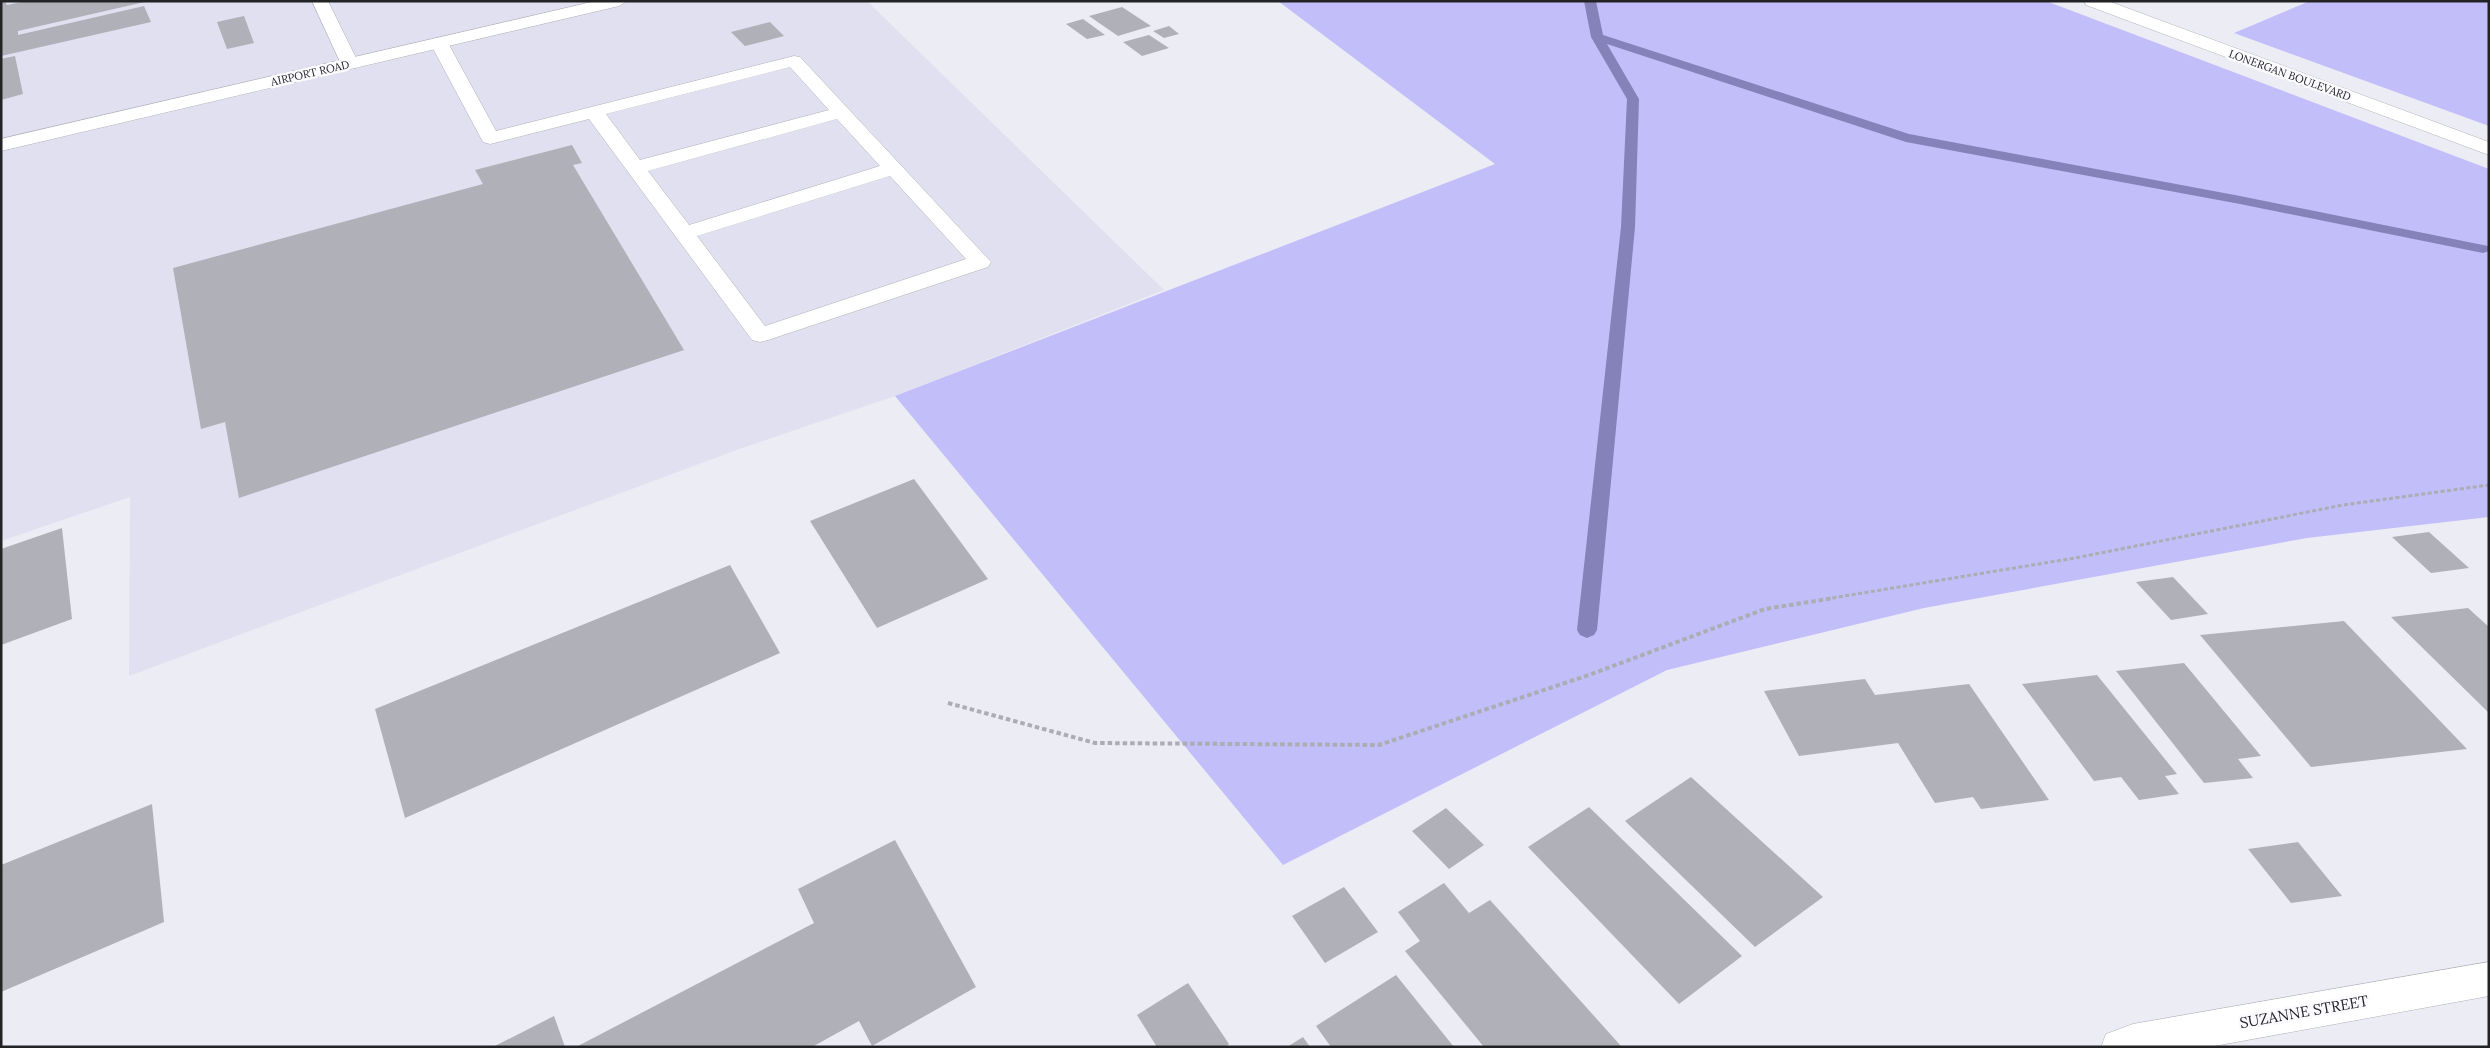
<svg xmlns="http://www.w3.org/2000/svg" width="2490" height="1048" font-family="Lora,serif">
<rect width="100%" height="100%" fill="#ececf5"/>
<path fill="#e0e0f0" d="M1,1H867L1164,290L895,396L742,448L129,676L130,497L1,541Z"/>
<path fill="#c1bef9" d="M1278,1H2046L2489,169V517L2307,538L1924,608L1667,670L1283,865L895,396L1495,164Z
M2310,1H2489V126L2234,33Z"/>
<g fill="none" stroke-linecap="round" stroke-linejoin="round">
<path fill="#8581b9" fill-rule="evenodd" d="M1584,1H1596L1603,35L1909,134L2240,196L2483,245L2488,246L2489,251L2483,253L2240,204L1906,142L1607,44L1639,99L1635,227L1597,630L1594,635L1587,638L1580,635L1577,630L1621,227L1627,99L1591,37Z"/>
</g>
<path fill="#b0b0b8" d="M1,1H5L7,5L26,1H149L18,31V35L144,6L151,22L1,56Z
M1122,7L1151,26L1118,36L1089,16Z
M244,16L254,43L227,49L217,22Z
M1083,19L1105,35L1087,39L1066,24Z
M770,22L784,36L745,46L731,32Z
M1169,26L1179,34L1164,38L1153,31Z
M1149,35L1169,48L1142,56L1123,42Z
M15,56L23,94L1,100V59Z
M572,145L582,163L573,165L684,350L239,498L225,422L201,429L173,268L483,184L475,170Z
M914,479L988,579L877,628L810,521Z
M62,528L72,619L1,645V549Z
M2429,532L2469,568L2431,573L2392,537Z
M730,565L780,653L405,818L375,709Z
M2173,577L2208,614L2171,620L2136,582Z
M2468,608L2489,627V713L2391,617Z
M2344,621L2467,749L2311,767L2200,635Z
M2184,663L2261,756L2238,759L2253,778L2204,783L2116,671Z
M2097,675L2177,774L2165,776L2179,794L2139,800L2121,777L2094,781L2022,684Z
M1865,679L1875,695L1969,684L2049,800L1981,809L1973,797L1935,803L1898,743L1799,756L1764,691Z
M1691,777L1823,897L1755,947L1625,821Z
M152,804L164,922L1,992V865Z
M1589,807L1742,956L1679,1004L1528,847Z
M1446,808L1484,845L1449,869L1412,831Z
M895,840L976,987L872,1046L859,1021L812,1047H576L814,923L798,889Z
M2298,842L2342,896L2291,903L2248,849Z
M1444,883L1469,913L1490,900L1621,1046L1484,1047L1405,951L1420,941L1398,912Z
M1344,887L1378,932L1325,963L1292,916Z
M1396,975L1454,1047H1331L1316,1026Z
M1188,983L1229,1044L1226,1047H1157L1137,1015Z
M554,1016L565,1047H493Z
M1303,1037L1310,1047H1287Z"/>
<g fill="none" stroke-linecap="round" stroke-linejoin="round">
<g stroke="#b0b0b8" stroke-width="1">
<path id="lane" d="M312,1H328L359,64L356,68H344L341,64Z
M439,38L445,39L448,43L496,131L794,56L800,57L991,262L988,267L768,340L760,342L752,340L589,119L490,144L483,142L430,43L433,39ZM790,67L829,110L640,160L606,114ZM837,119L880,166L689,225L648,171ZM890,176L966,259L765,326L697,236Z"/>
</g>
<g stroke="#b0b0b8" stroke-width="1">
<path id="street" d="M2084,1H2108L2489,142V155L2086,5Z
M2489,962V996L2209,1047H2101L2106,1034L2133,1024Z"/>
</g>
<g stroke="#b0b0b8" stroke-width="1">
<path id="secondary" d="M596,1H627L619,6L1,151V139Z"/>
</g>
<path stroke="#acacb3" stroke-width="3" stroke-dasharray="4 2.5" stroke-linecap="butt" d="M1826,599L2075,558L2343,505L2489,485"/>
<path stroke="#acacb3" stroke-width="4" stroke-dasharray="4.5 3" stroke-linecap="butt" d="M948,703L1095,743L1379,745L1589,675L1765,609L1834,598"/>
<use href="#lane" fill="#fff" fill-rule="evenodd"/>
<use href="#street" fill="#fff" fill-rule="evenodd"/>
<use href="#secondary" fill="#fff" fill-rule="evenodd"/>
</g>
<g text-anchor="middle" stroke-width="5" stroke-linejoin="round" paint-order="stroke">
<g font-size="11" fill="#232225" stroke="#fafaff">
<text transform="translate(310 73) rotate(-13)" y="4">AIRPORT ROAD</text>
<text transform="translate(2290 75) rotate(20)" y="4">LONERGAN BOULEVARD</text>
</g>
<g font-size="15" fill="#232225" stroke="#fafaff">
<text transform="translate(2304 1012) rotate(-10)" y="5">SUZANNE STREET</text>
</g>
</g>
<rect width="2490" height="1048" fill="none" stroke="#232225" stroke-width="5"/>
</svg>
